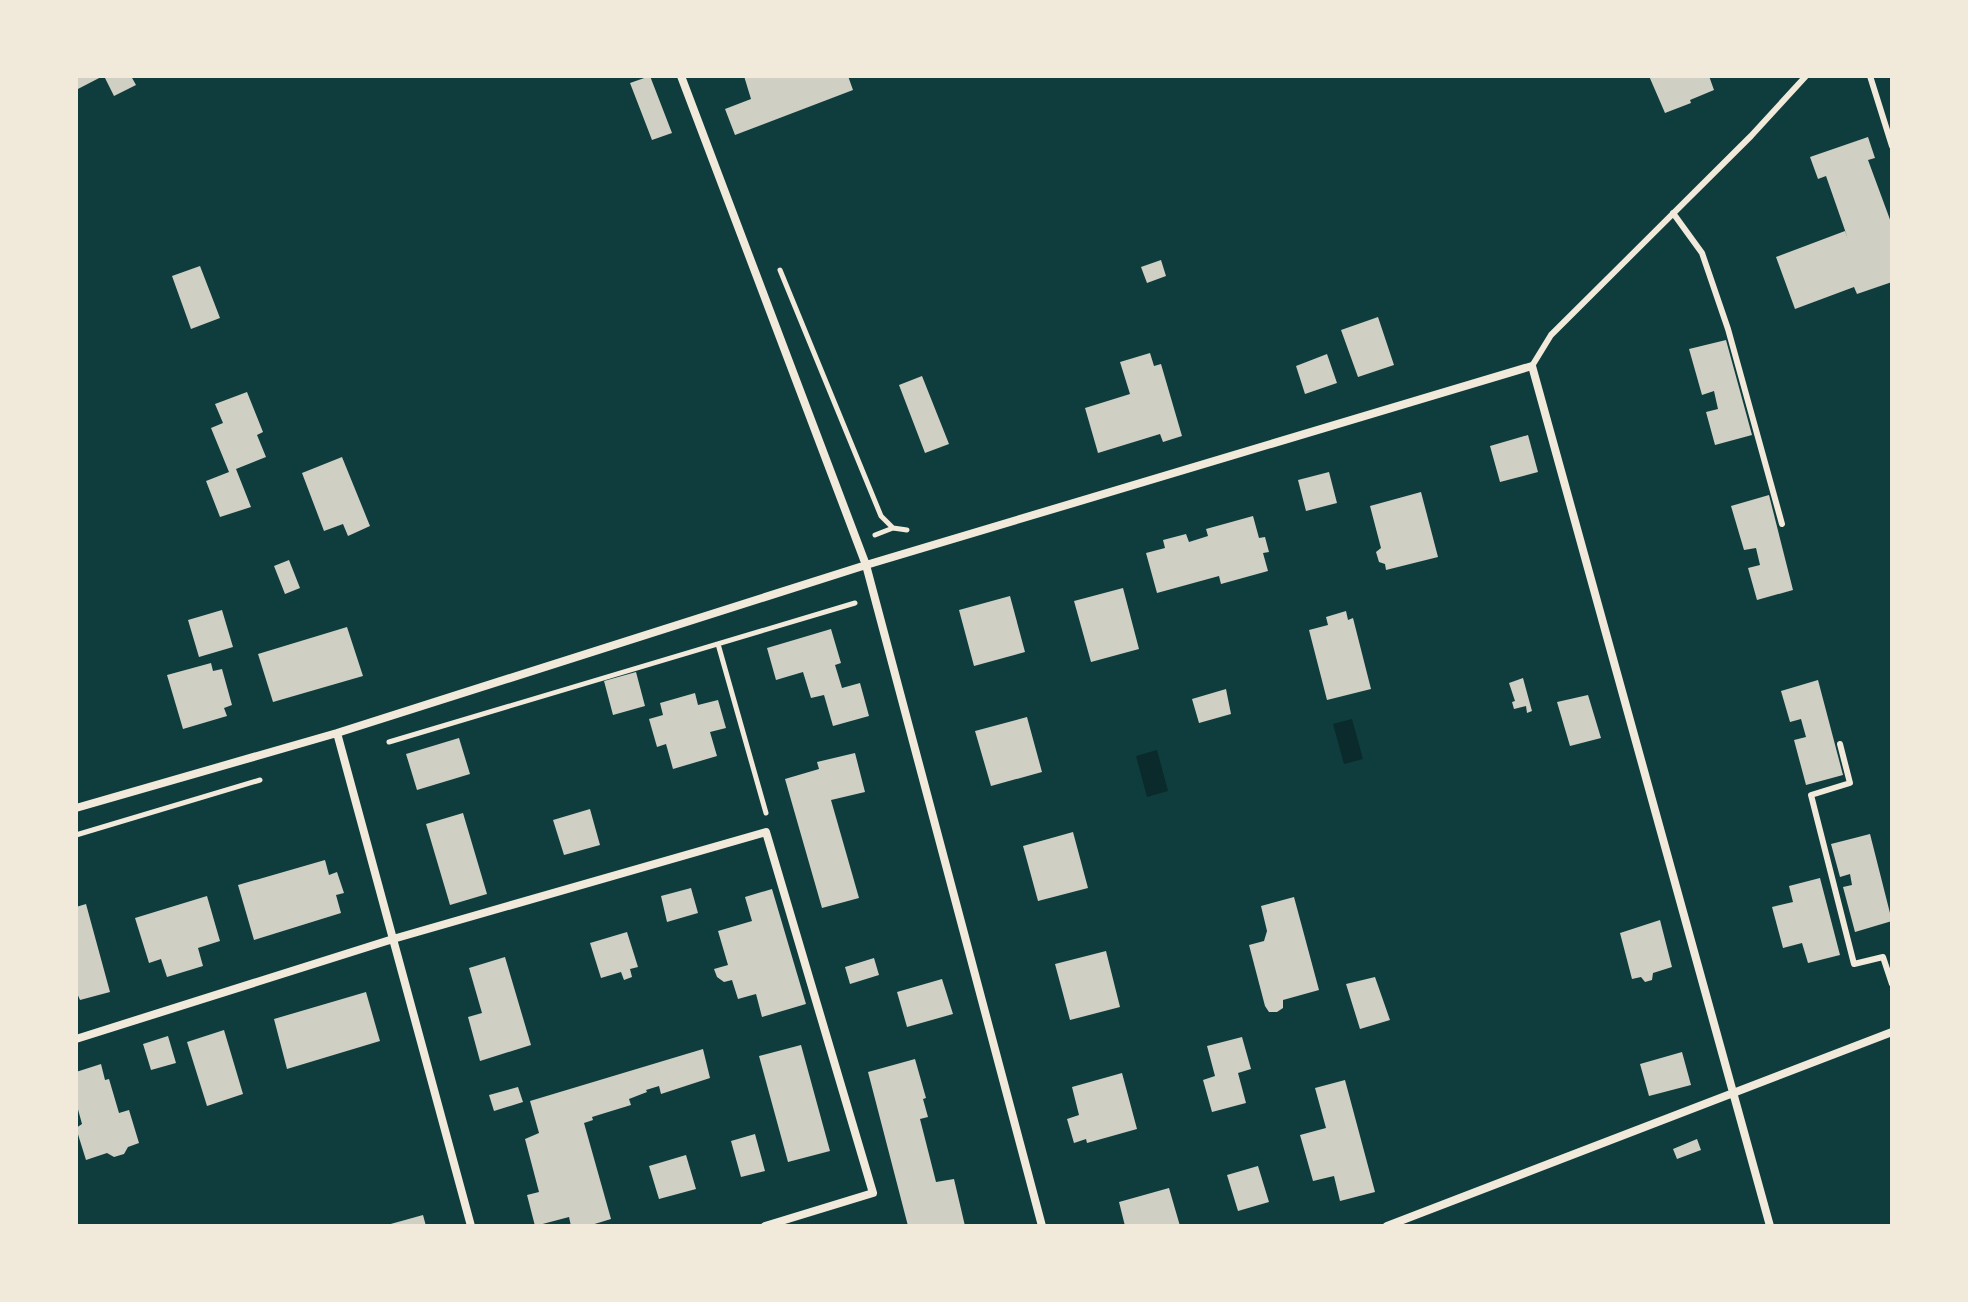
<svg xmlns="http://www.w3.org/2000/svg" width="1968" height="1302" font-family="Commissioner,sans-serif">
<rect width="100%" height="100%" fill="#0f3d3e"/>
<path fill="#0a2a2b" d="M1352,719L1363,759L1344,764L1333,724Z
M1157,750L1168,791L1147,797L1136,756Z"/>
<path fill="#cfcfc3" d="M76,76H103L76,90Z
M104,76H131L136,85L114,96Z
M650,76L672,133L652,140L630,83Z
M848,76L853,90L735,135L725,109L751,99L744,76Z
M1649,76H1709L1714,90L1690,100L1691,103L1665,113Z
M1868,137L1875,158L1868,160L1892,225V282L1857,294L1854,287L1795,309L1776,257L1845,231L1848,239L1826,176L1818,179L1810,157Z
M1161,260L1166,276L1147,283L1141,267Z
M200,266L220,318L191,329L172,276Z
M1378,317L1394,365L1358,377L1341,330Z
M1726,340L1752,435L1715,445L1706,412L1718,409L1714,391L1702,395L1689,349Z
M1150,353L1154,366L1161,364L1182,436L1163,442L1160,434L1098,453L1085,408L1130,394L1120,362Z
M1327,354L1337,383L1305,394L1296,366Z
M922,376L949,444L925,453L899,385Z
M247,392L263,432L257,435L266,457L236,469L251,507L220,517L206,481L229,472L211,428L223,423L215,404Z
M1528,435L1538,472L1500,482L1490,446Z
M342,457L370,526L348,536L343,524L324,531L302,473Z
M1329,472L1337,503L1306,511L1298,480Z
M1421,492L1438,557L1386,570L1385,564L1379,562L1376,552L1381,548L1370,506Z
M1769,495L1793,590L1757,600L1748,568L1760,565L1756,548L1744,550L1731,506Z
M1253,516L1259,538L1265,537L1269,552L1263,553L1268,571L1221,584L1219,576L1157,593L1146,553L1165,548L1163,540L1186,534L1189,542L1208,536L1206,529Z
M289,560L300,588L285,594L274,566Z
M1123,588L1139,649L1091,662L1074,601Z
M1010,596L1025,652L974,666L959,610Z
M222,610L233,647L199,657L188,620Z
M1346,611L1348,620L1353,618L1371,689L1327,700L1309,630L1328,625L1326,617Z
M347,627L363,676L273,702L258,654Z
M831,629L841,663L835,665L842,688L860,683L869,716L833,726L824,695L811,698L803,672L776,680L767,648Z
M211,663L213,671L222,669L232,705L224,708L227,716L183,729L167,675Z
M636,672L645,706L613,715L604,681Z
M1523,678L1532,711L1527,713L1526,706L1514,709L1512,702L1515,701L1509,683Z
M1818,680L1843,775L1806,785L1794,740L1806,737L1801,719L1790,722L1781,691Z
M1226,689L1231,714L1199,723L1192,699Z
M695,693L698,705L718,700L726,728L710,732L717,756L673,769L666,744L657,747L649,719L663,715L660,703Z
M1588,695L1601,738L1570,746L1557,702Z
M1027,717L1042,772L991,786L975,731Z
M459,738L470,774L417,790L406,754Z
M855,753L865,792L831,800L859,898L822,908L785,779L819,769L817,762Z
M590,809L600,845L564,855L553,820Z
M463,813L487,894L450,905L426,824Z
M1073,832L1088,888L1038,901L1023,846Z
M1870,834L1892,921L1855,932L1843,887L1852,885L1850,874L1840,877L1831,844Z
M325,860L329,875L337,872L344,893L336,895L341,913L254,940L238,885Z
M1820,878L1840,955L1808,963L1802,943L1783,948L1772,907L1793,902L1789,886Z
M691,888L698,913L667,922L661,896Z
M772,889L806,1004L762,1017L756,994L738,999L732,980L724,982L717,977L714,969L728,965L718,931L752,921L745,897Z
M207,896L220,941L198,948L203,966L167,977L161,959L149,963L135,918Z
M1294,897L1319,990L1283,1000V1008L1277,1012H1269L1265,1006L1249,945L1264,941L1267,931L1261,906Z
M86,904L110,992L80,1000L76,991V907Z
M1660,920L1672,967L1653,973L1652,980L1645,982L1641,977L1632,979L1620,933Z
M627,932L638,967L630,969L632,977L624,980L621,972L601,978L590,943Z
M1106,951L1120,1007L1070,1020L1055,964Z
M505,957L531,1045L480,1061L468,1017L482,1013L469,968Z
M874,958L879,975L850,984L845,967Z
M1375,977L1390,1020L1360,1029L1346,984Z
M942,979L953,1014L907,1027L897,992Z
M366,992L380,1041L287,1069L274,1019Z
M224,1030L243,1094L207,1106L187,1042Z
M168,1036L176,1063L151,1070L143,1044Z
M1242,1037L1251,1069L1238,1073L1246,1103L1212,1112L1203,1080L1215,1076L1207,1046Z
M801,1045L830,1151L788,1162L759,1056Z
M703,1049L710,1078L661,1094L659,1086L646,1090L647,1092L629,1099L631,1105L592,1117L593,1120L584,1123L611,1219L588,1226H571L569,1217L535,1226L527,1195L539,1192L525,1139L539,1133L530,1101Z
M1682,1052L1691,1085L1649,1096L1640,1064Z
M915,1059L926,1098L923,1099L928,1117L920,1119L936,1182L954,1179L965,1226H908L868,1072Z
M101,1064L105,1080L109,1079L119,1113L129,1110L139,1143L128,1147L124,1154L114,1157L107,1153L86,1160L76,1128L82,1124L76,1102V1072Z
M1122,1073L1137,1129L1087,1143L1086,1139L1074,1143L1067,1119L1079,1115L1072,1087Z
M1345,1080L1375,1192L1340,1201L1334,1176L1313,1181L1300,1135L1326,1128L1315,1088Z
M518,1087L523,1102L494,1111L489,1095Z
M755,1134L765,1171L741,1177L731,1141Z
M1697,1139L1701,1150L1677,1159L1673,1149Z
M686,1155L696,1189L659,1199L649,1166Z
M1258,1166L1269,1202L1238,1211L1227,1175Z
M1169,1188L1180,1226H1125L1119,1202Z
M423,1215L426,1226H387V1225Z"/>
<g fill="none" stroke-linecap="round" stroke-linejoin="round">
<path stroke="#f1e9da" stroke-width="5" d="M780,270L881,516L893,528
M875,535L893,528L907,530
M718,644L766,813
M389,742L855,603
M76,835L260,780"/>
<path stroke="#f1e9da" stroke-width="6" d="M1870,76L1892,146
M1673,213L1702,253L1728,329L1782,524
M1532,366L1551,335L1751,136L1806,76
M1840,744L1850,783L1811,795L1854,964L1883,957L1892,984"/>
<path stroke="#f1e9da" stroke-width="8" d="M681,76L866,565L1042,1226
M337,733L471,1226
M76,808L337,733L866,565L1532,366L1770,1226
M76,1039L393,939L766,832L873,1193L765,1226
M1387,1226L1892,1032"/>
</g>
<rect width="1968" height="1302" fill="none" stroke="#f1e9da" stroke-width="156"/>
</svg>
